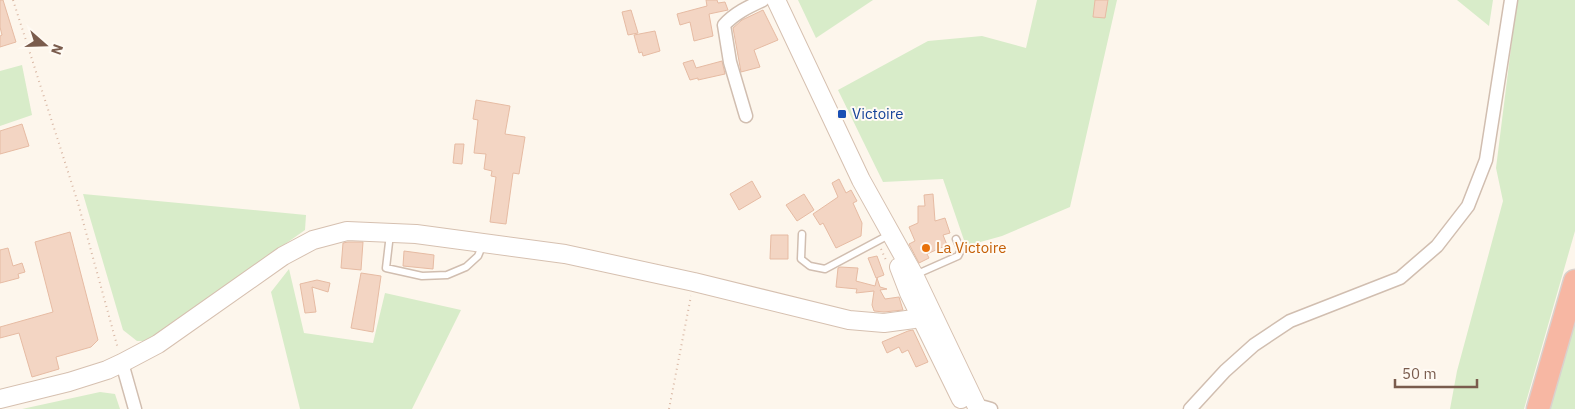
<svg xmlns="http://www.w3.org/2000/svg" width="1575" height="409" font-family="'IBM Plex Sans',sans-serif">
<rect width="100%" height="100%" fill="#fdf6ec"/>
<path fill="#d8ecc9" d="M798,0H873L816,38Z
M1037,0H1117L1070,207L1002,236L966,246L943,179L883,182L838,90L928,41L982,36L1026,48Z
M1457,0H1493L1489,26Z
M1517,0H1575V231L1524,409H1450L1457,371L1503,201L1496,168Z
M22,65L32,115L0,126V71Z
M83,194L306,215L305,230L148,341H137L123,330Z
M289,269L304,333L373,343L385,293L461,310L412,409H300L271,292Z
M1575,309V409H1545Z
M100,392L115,394L120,409H22Z"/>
<path fill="#f3d5c3" stroke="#e6bba3" d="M0,0H3L16,42L0,47V36L2,35L0,27Z
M706,0H717L718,3L725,2L728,10L709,14L713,36L694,41L690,22L680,25L677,14L707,6Z
M1095,0H1108L1105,18L1093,17Z
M631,10L638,33L628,35L622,12Z
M763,10L778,40L754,50L760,67L741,72L733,28L742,20Z
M655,31L660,51L643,56L642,52L639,53L634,35Z
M693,60L696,68L722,61L725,74L698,80V78L690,80L683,63Z
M476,100L510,106L505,134L525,137L519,174L513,173L506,224L490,222L496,177L491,176L492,171L484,169L486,154L474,153L478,120L473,119Z
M22,124L29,146L0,154V131Z
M455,144H464L462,164L453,163Z
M839,179L846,193L851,190L857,201L853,203L862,223L861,236L836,248L823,223L820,225L813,214L838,197L832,183Z
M752,181L761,197L739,210L730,194Z
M804,194L814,210L797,221L786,205Z
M933,194L935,221L945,218L950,233L943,235L947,245L927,254L929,258L919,263L909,244L915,241L909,227L918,223V206H925L924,195Z
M70,232L98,340L91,347L56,357L59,369L32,377L19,333L0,338V327L53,312L35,242Z
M771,235H788V259H770Z
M348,242H363L361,270L341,268L343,243Z
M8,248L13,266L22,263L25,272L18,274L19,278L0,283V250Z
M404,251L434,255L433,269L403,266Z
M877,256L884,275L876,278L868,258Z
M840,267L858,268L856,281L875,286L877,278L880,287L887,289L880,290L885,299L899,297L903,310L884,312L874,311L872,305L874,291L856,293L857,289L836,287L838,268Z
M361,273L381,276L373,332L351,328Z
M317,280L330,283L328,292L312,287L316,312L305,313L300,284Z
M913,330L928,362L916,367L908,350L902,353L899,347L887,353L882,342L908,331Z"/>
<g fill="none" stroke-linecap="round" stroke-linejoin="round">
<g stroke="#d1beb0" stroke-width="9">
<path id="lane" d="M390,234L386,268L422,276L447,275L466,267L478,256L483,244
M802,234L801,259L810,266L825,269L885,237
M915,275L958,256L961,250L956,239"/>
</g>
<g stroke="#d1beb0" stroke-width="15">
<path id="street" d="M746,116L730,62L724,25C735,13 748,7 763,0
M122,363L135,409
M982,409L984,407L991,409
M1190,409L1225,371L1254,345L1290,321L1400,278L1437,246L1468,206L1486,160L1511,0"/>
</g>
<g stroke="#d6c0b0" stroke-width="20">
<path id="secondary" d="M776,0L861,180L914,275L978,409
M899,267L909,293L961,399
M0,399L69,382L107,370L122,363L158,344L283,256L313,240L347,231L416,234L565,254L694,282L849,320L884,323L914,319L920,316"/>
</g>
<g stroke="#dad1cd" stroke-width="25">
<path id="highway" d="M1538,409L1575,281"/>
</g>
<path stroke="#d9b8a5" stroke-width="2" stroke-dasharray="1 4" stroke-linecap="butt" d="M13,0L78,203L118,349
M881,249L886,260
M669,409L691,296"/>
<use href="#lane" stroke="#fff" stroke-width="6"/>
<use href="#street" stroke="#fff" stroke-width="12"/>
<use href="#secondary" stroke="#fff" stroke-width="18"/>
<use href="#highway" stroke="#f7b7a3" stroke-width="22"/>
</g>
<rect fill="#1a4fb4" stroke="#fffaf3" stroke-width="2" x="837" y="109" width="10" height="10" rx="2.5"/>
<circle fill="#e8710a" stroke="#fffaf3" stroke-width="2" cx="926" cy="248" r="5"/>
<g text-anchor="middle" stroke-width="4" stroke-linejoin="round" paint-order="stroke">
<g font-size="15" fill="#164399" stroke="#fffaf3" text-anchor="start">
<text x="852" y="119">Victoire</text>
</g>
<g font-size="15" fill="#c56008" stroke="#fffaf3" text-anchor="start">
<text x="936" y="253">La Victoire</text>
</g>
</g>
<g transform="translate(45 45) rotate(110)" stroke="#fffaf3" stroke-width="4" paint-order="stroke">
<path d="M0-4L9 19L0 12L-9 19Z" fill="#7a5c4d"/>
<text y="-8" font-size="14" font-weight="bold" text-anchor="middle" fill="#7a5c4d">N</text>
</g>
<path d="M1395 379v8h82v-8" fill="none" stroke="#7a5c4d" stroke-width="2.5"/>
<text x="1402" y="379" font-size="15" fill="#7a5c4d" stroke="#fffaf3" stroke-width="4" paint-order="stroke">50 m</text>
</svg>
